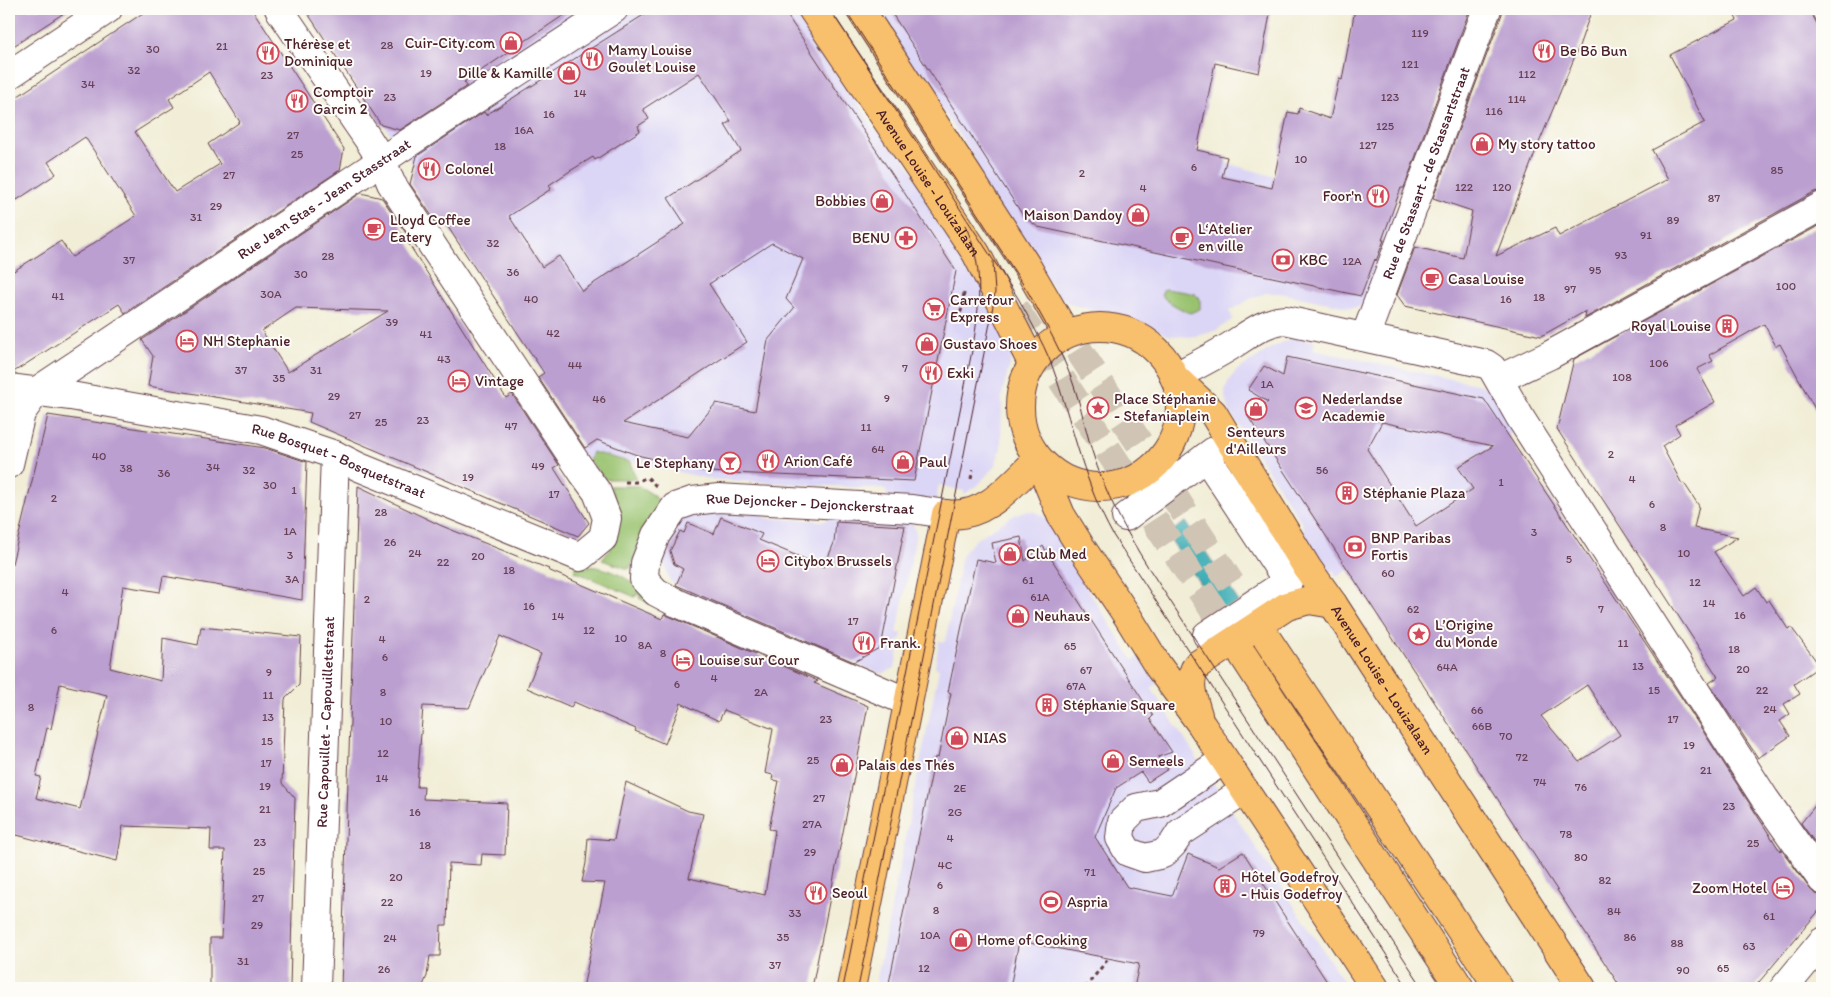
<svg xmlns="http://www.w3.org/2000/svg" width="1831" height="997" font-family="Itim,sans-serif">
<rect width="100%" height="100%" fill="#fdfcf7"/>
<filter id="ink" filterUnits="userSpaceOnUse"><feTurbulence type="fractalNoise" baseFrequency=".02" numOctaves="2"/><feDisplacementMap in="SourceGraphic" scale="10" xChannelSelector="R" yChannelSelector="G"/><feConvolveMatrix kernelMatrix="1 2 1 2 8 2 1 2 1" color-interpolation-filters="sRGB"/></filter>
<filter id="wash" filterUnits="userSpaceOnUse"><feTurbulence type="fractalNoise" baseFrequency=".0096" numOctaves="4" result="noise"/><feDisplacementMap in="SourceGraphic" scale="20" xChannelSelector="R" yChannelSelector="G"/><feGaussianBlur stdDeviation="1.12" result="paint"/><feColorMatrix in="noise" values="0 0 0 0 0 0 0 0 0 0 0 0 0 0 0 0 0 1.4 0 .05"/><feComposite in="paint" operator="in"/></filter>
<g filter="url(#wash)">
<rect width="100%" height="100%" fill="#f1edd6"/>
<path fill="#dcd6f6" d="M307,9H796L811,32L838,58L831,63L876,131L883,126L1000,305L1013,352L1002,394L1001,449L994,467L977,486L964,494V491L939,485L936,500L887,498L886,489L709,479L592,452L589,460L576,450L582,446L517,329L415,167L384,125Z
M877,9H1164L1190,44L1169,147L1402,212L1363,306L1352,308L1280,293H1266L1254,297L1229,311L1233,319L1217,330L1197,336L1188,337L1168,335L1121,314L1092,310L1070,304L1059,296L969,165L976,160L925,84L893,48L899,44Z
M1291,338H1298L1315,341L1313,350L1481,385L1490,390L1516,430L1459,466L1473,489L1337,577L1333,570L1325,575L1308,549L1303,524L1230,412L1225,397V390L1228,382L1236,371L1271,348Z
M758,509L765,518L825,521L835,514L909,520L914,526L916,534L897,632L902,634L901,639L898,640L896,651L898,652L895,668L882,674L864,667L691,594L678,587L669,579L661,553L677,521L695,512Z
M1027,511L1036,512L1048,519L1078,560L1072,565L1133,660L1141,656L1158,683L1151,688L1348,988H875L939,669L935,667L939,641L945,642L962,555L967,548L979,537L1011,517L1021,512Z"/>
<path fill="#99c26e" stroke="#72704c" d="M1164,289L1186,292L1195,294L1200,299V309L1190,313C1181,309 1168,303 1161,295Z
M592,452L630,462L636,479H605L589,460Z
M610,486H639L655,496L660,505L658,514L629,569L602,560L609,551L620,515Z
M576,565C583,566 589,566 596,567C619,571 640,585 653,605L639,598L640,595L637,594L635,597L574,571Z"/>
<path fill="#39abb4" stroke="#426570" d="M1186,522L1239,602L1220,614L1167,534Z"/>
<g id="blocks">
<path fill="#bb9fd0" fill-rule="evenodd" d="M9,9H70L9,49Z
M149,9H252L344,149L340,170L125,313L119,304L12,373H9V274L61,241L72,257L136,216L85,137L48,162L56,174L17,200L9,186V102ZM209,72L240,122L208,144L220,164L175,192L135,132L174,107L169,99Z
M305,9H573L464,82L467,86L400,130L381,125Z
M653,9H783L956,271L914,481L708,472L637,455L597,440L585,448L538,377L544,373L442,218L436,222L410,184L417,156L484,112L486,115ZM699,73L731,121L725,125L741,151L668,198L685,224L582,291L559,256L542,267L509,216L551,189L549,185L570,171L593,157L595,160L640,131L638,126L649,119L643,109ZM772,243L803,259L786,299L794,308L768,340L755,411L716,403L688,437L623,423L747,342L709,284Z
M889,9H1271L1259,73L1215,63L1197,150L1227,157L1222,177L1272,188L1288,112L1298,114L1299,108L1330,119L1339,79L1342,80L1355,9H1470L1404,188H1401L1382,240H1384L1376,261L1375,259L1361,296L1038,227L1024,217Z
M1502,9H1592L1578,49L1536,150L1496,256L1555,228L1559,236L1668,179L1652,150L1705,122L1670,55L1737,20L1731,9H1809L1822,33V190L1814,192L1585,318L1586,311L1541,336L1405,306L1397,295L1415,247L1463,258L1472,211L1433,198L1502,14Z
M361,193L382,198L410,239L407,241L506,398L512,394L559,465L554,468L589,523L578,536L309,422L311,413L148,386L153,356L142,340ZM296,308L388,311L288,372L262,331Z
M1822,224V422L1780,344L1776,346L1764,324L1709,355L1713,361L1697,369L1715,402L1675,425L1680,434L1662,446L1682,484L1684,483L1699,506L1694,528L1738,537L1714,552L1744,596L1756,587L1766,602L1769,600L1788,629L1791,627L1820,666L1794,684L1800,694L1784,704L1790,714L1780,721L1790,736L1758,758L1709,683L1718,677L1557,429L1574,359Z
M1287,357L1484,399L1683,700L1780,851L1781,849L1810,889L1815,894L1822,895V907L1754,988H1621L1247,415L1268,402L1248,390L1264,366L1283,376ZM1382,422L1493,446L1458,467L1473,489L1416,526L1367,449ZM1587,685L1620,735L1579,762L1541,716Z
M48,415L265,448L307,462L302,600L163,576L160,592L123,586L110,668L161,681L163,638L198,645L201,627L301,637L299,685L285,699L282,783L295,798L290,988H210V938H221L225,850H210L211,829L123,826L117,861L9,833V576ZM60,684L107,695L80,809L36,798L41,777L36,776L47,728L51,729Z
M358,486L442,526L549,569L548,570L662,619L664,614L818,681L814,683L868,706L812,988H583L605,883L582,882L586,863L588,838L614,840L626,782L688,811L703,814L689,878L765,895L775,830L769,829L779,781L772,780L773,775L765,773L773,729L724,710L719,721L681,703L665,744L635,731L636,729L574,702L571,707L527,688L541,654L500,636L469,708L423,706L417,787H424L423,799L507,803L505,855L482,854L481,865L449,863L447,925H441L440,956H430L427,976L422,988H341Z
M721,517L762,534L759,540L824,567L834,543L836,522L905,526L881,647L854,662L676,585L683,569L674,564L670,551L680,531L684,533L688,523L714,534Z
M1021,537L1025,561L1043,546L1153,716L1150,719L1172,752L1158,757L1168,769L1148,782L1141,772L1116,788L1095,837L1127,887L1172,896L1188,854L1219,867L1243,852L1331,988H1134L1139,964L1019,941L1010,988H888L935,757L938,758L951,693L948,692L976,559L996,563L992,543Z
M1822,797V853L1801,823Z"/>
</g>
</g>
<g filter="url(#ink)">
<use href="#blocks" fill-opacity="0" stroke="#633e45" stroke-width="1"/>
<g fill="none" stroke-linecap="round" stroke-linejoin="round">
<path stroke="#d0c4b4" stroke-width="28" stroke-dasharray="28 14" stroke-linecap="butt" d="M1015,309L1236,644
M1055,314L1260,628"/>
<g stroke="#633e45" stroke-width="30">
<g id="minor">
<path d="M9,75L108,9"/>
<path id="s1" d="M1365,337L1487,9"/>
<path d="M1174,377C1193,367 1211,358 1229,347C1247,336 1264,321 1285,320L1486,364L1492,368L1521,419L1765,799L1822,880"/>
<path d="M1499,379L1550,355L1822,206"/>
<path id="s2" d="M9,388L71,396L261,430L335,455L359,467L580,557L603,538L607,518L597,492L583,473L391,183L382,161L368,139L279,9"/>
<path d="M1206,457L1288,582"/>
<path id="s3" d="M9,464L21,413L37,391L399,149L614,9"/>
<path d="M1126,517L1214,451"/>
<path d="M1207,635L1281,586"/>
<path id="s4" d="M908,702L677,603L656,592L644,579L645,563L656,535L675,507L692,501L719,498L912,509L946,514"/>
<path d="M1224,760L1160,803L1136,808L1122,822L1120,838L1128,852L1145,858L1163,854L1173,844L1180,833L1244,791"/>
<path id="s5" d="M316,988L335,455"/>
<path d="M1784,988L1822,942"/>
</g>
</g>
<g stroke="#633e45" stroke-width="30">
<g id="major">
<path id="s6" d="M812,9L976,253L1032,363"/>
<path d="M860,9L1026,265L1066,334"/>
<circle cx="1100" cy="407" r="80"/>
<path id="s7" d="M1174,377L1213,413L1308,569L1333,604L1582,988"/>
<path d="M1038,459L1061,515L1079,544L1128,617L1158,666L1201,724L1375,988"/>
<path d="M1198,715C1193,698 1186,682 1197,665L1287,606L1309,600L1333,604"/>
<path d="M851,988L946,514C985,520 1013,483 1038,459"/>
</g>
</g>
<g stroke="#633e45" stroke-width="30">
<path id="highway" d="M1267,639L1499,988
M1243,655L1460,988"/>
</g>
<path stroke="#633e45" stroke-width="3" stroke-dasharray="4 4" stroke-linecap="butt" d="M964,293L961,312L966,321
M971,479L973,470
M625,482H637L647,477L656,486
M1085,988L1108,959"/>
<use href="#minor" stroke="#fff" stroke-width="28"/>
<use href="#major" stroke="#f8bf6c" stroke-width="28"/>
<use href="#highway" stroke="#f8bf6c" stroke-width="28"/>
<path stroke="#4a1f2b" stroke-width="1" d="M830,9L1018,298C1032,324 1047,349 1056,377C1074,431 1085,485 1113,535L1408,988
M845,9L1028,292C1042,317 1057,343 1068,370C1079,396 1084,424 1092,451C1105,493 1125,530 1148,567L1423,988
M843,988L973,346C980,304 984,264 965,225
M858,988L991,318L995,292L993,262"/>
</g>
</g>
<defs>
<g id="shop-ring" transform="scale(1.125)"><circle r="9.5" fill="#fdfcf7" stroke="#d1495b" stroke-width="1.5"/><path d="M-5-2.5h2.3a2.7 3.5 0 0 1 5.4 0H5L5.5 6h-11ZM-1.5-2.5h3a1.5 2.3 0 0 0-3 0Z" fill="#d1495b"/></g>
<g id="restaurant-ring" transform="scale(1.125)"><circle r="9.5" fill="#fdfcf7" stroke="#d1495b" stroke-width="1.5"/><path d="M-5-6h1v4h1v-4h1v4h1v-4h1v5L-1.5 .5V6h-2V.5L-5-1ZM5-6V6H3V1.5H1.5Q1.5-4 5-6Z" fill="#d1495b"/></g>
<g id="cafe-ring" transform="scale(1.125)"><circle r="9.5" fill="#fdfcf7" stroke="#d1495b" stroke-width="1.5"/><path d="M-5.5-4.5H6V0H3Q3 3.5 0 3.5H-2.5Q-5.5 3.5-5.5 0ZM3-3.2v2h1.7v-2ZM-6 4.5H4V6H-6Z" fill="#d1495b"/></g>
<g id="pharmacy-ring" transform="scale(1.125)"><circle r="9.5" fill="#fdfcf7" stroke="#d1495b" stroke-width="1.5"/><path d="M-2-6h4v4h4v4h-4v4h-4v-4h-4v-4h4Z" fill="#d1495b"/></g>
<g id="bank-ring" transform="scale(1.125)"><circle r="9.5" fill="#fdfcf7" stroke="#d1495b" stroke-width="1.5"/><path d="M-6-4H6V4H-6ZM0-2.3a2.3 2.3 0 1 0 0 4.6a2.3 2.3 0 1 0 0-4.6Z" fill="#d1495b"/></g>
<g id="supermarket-ring" transform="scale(1.125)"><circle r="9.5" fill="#fdfcf7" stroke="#d1495b" stroke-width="1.5"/><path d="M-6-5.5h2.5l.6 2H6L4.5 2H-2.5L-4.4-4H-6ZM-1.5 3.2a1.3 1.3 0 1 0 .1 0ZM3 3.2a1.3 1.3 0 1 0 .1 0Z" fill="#d1495b"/></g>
<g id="building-ring" transform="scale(1.125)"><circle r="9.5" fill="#fdfcf7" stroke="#d1495b" stroke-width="1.5"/><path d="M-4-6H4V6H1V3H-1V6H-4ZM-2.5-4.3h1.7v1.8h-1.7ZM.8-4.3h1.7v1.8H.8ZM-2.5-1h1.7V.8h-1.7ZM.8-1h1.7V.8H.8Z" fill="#d1495b"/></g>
<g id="hotel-ring" transform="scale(1.125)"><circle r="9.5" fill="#fdfcf7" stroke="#d1495b" stroke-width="1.5"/><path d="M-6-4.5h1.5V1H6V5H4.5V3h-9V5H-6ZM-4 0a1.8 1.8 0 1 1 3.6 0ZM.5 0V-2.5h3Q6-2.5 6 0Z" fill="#d1495b"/></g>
<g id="sight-ring" transform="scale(1.125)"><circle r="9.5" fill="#fdfcf7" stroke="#d1495b" stroke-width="1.5"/><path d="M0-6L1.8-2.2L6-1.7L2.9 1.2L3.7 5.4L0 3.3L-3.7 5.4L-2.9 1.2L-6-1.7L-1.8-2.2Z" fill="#d1495b"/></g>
<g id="school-ring" transform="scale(1.125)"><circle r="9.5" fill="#fdfcf7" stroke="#d1495b" stroke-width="1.5"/><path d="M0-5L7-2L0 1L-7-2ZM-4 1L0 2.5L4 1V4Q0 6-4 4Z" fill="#d1495b"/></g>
<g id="bar-ring" transform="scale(1.125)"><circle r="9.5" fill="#fdfcf7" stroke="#d1495b" stroke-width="1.5"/><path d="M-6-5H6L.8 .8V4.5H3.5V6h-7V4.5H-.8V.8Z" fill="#d1495b"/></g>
<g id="stadium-ring" transform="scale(1.125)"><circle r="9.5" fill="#fdfcf7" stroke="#d1495b" stroke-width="1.5"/><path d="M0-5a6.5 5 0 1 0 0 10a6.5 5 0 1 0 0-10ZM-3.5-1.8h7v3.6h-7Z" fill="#d1495b"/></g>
</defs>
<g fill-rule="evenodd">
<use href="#shop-ring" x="511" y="43"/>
<use href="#restaurant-ring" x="1544" y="51"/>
<use href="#restaurant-ring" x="268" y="53"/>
<use href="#restaurant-ring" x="592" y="59"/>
<use href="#shop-ring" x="569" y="73"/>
<use href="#restaurant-ring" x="297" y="101"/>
<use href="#shop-ring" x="1482" y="144"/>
<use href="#restaurant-ring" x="429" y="169"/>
<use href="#restaurant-ring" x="1378" y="196"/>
<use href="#shop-ring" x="882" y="201"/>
<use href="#shop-ring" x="1138" y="215"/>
<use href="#cafe-ring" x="374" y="229"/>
<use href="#pharmacy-ring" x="906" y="238"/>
<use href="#cafe-ring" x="1182" y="238"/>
<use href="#bank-ring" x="1283" y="260"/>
<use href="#cafe-ring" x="1432" y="279"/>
<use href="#supermarket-ring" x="934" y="309"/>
<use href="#building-ring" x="1727" y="326"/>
<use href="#hotel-ring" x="187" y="341"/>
<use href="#shop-ring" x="927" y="344"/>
<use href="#restaurant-ring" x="931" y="373"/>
<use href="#hotel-ring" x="459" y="381"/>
<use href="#sight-ring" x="1098" y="408"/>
<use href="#school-ring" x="1306" y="408"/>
<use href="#shop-ring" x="1256" y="409"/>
<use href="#restaurant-ring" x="768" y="461"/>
<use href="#shop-ring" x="903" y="462"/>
<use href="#bar-ring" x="730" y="463"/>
<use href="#building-ring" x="1347" y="493"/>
<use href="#bank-ring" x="1355" y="547"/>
<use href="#shop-ring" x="1010" y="554"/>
<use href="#hotel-ring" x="768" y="561"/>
<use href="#shop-ring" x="1018" y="616"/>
<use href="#sight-ring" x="1419" y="634"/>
<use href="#restaurant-ring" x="864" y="643"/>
<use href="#hotel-ring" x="683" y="660"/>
<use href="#building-ring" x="1047" y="705"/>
<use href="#shop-ring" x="957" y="738"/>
<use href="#shop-ring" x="1113" y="761"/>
<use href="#shop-ring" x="842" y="765"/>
<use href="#building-ring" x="1225" y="886"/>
<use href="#hotel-ring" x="1783" y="888"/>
<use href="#restaurant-ring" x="816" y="893"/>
<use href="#stadium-ring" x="1051" y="902"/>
<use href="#shop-ring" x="961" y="940"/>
</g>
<g text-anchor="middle" stroke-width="4" stroke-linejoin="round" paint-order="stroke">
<g font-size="12" fill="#663f54">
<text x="1420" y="37">119</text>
<text x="387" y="49">28</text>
<text x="222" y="50">21</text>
<text x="153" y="53">30</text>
<text x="1410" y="68">121</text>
<text x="134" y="74">32</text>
<text x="426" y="77">19</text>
<text x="1527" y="78">112</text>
<text x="267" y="79">23</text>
<text x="88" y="88">34</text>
<text x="580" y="97">14</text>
<text x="390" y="101">23</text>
<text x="1390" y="101">123</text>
<text x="1517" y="103">114</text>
<text x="1494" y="115">116</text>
<text x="549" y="118">16</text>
<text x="1385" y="130">125</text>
<text x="524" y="134">16A</text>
<text x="293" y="139">27</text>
<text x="1368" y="149">127</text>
<text x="500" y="150">18</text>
<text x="297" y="158">25</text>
<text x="1301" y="163">10</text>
<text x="1194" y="171">6</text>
<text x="1777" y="174">85</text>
<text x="1082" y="177">2</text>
<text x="229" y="179">27</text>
<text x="1464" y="191">122</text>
<text x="1502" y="191">120</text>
<text x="1143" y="192">4</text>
<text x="1714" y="202">87</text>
<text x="216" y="210">29</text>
<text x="196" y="221">31</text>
<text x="1673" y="224">89</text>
<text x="1646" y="239">91</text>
<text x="493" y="247">32</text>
<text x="1621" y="259">93</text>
<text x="328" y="260">28</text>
<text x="129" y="264">37</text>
<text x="1352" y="265">12A</text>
<text x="1595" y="274">95</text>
<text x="513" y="276">36</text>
<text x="301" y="278">30</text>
<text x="1786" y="290">100</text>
<text x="1570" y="293">97</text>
<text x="271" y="298">30A</text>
<text x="58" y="300">41</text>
<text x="1539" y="301">18</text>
<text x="531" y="303">40</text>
<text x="1506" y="303">16</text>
<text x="392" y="326">39</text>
<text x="553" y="337">42</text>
<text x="426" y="338">41</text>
<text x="444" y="363">43</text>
<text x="1659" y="367">106</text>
<text x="575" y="369">44</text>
<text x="905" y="372">7</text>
<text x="241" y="374">37</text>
<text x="316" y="374">31</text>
<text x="1622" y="381">108</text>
<text x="279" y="382">35</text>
<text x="1267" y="388">1A</text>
<text x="334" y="400">29</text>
<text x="887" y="402">9</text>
<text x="599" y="403">46</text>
<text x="355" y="419">27</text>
<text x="423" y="424">23</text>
<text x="381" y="426">25</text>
<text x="511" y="430">47</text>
<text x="866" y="431">11</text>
<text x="878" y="453">64</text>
<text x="1611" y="458">2</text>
<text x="99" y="460">40</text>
<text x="538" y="470">49</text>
<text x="213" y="471">34</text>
<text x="126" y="472">38</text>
<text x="249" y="474">32</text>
<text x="1322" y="474">56</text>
<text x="164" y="477">36</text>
<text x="468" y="481">19</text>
<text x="1632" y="483">4</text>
<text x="1501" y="486">1</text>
<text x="270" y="489">30</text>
<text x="294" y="494">1</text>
<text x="554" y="498">17</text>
<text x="54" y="502">2</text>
<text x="1652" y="508">6</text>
<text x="381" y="516">28</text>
<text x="1663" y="531">8</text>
<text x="290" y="535">1A</text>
<text x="1534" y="536">3</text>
<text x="390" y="546">26</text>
<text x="415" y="557">24</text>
<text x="1684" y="557">10</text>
<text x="290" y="559">3</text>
<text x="478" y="560">20</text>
<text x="1569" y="563">5</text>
<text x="443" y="566">22</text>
<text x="509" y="574">18</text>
<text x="1388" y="577">60</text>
<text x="292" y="583">3A</text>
<text x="1028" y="584">61</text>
<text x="1695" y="586">12</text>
<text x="65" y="596">4</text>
<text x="1040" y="601">61A</text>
<text x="367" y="603">2</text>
<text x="1709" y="607">14</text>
<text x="529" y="610">16</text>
<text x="1413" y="613">62</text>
<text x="1601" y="613">7</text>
<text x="1740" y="619">16</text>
<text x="558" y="620">14</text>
<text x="853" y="625">17</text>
<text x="54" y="634">6</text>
<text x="589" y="634">12</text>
<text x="621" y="642">10</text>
<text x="382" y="643">4</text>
<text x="1623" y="647">11</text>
<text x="645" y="649">8A</text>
<text x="1070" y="650">65</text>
<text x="1734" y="653">18</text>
<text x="663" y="657">8</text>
<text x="385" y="661">6</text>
<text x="1638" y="670">13</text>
<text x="1447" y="671">64A</text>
<text x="1743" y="673">20</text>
<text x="1086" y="674">67</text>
<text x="269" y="676">9</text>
<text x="714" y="682">4</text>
<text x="677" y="688">6</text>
<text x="1076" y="690">67A</text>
<text x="1654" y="694">15</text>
<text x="1762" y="694">22</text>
<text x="383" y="696">8</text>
<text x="761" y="696">2A</text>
<text x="268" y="699">11</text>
<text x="31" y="711">8</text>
<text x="1770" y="713">24</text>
<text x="1477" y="714">66</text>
<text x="268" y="721">13</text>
<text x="826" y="723">23</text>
<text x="1673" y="723">17</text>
<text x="386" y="725">10</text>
<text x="1482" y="730">66B</text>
<text x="1506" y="740">70</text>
<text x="267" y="745">15</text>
<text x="1689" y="749">19</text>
<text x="383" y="757">12</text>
<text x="1522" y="761">72</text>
<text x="813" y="764">25</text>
<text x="266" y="767">17</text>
<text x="1706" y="774">21</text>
<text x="382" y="782">14</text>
<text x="1540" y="786">74</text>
<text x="265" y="790">19</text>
<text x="1581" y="791">76</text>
<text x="960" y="792">2E</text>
<text x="819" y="802">27</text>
<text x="1729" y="810">23</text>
<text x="265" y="813">21</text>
<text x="415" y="816">16</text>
<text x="955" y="816">2G</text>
<text x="812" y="828">27A</text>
<text x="1566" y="838">78</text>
<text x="950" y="842">4</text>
<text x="260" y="846">23</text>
<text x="1753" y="847">25</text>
<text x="425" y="849">18</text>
<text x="810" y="856">29</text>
<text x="1581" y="861">80</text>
<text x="945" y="869">4C</text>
<text x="259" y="875">25</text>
<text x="1090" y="876">71</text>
<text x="396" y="881">20</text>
<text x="1605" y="884">82</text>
<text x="940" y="889">6</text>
<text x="258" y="902">27</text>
<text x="387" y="906">22</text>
<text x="936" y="914">8</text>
<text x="1614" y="915">84</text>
<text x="795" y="917">33</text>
<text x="1769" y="920">61</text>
<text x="257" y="929">29</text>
<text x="1259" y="937">79</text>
<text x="930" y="939">10A</text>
<text x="783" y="941">35</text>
<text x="1630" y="941">86</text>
<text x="390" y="942">24</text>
<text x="1677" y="947">88</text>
<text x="1749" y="950">63</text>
<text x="243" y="965">31</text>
<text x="775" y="969">37</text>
<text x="924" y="972">12</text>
<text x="1723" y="972">65</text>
<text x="384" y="973">26</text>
<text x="1683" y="974">90</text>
</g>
<g font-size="15" fill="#4a1f2b" stroke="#fdfcf7" text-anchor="start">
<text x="495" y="48" text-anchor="end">Cuir-City.com</text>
<text x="284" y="49">Thérèse et<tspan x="284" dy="17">Dominique</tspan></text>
<text x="608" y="55">Mamy Louise<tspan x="608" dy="17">Goulet Louise</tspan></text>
<text x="1560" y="56">Be Bō Bun</text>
<text x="553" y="78" text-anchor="end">Dille &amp; Kamille</text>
<text x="313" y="97">Comptoir<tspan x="313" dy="17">Garcin 2</tspan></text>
<text x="1498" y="149">My story tattoo</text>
<text x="445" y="174">Colonel</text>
<text x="1362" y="201" text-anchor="end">Foor'n</text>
<text x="866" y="206" text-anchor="end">Bobbies</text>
<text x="1122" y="220" text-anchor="end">Maison Dandoy</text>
<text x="390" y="225">Lloyd Coffee<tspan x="390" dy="17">Eatery</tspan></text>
<text x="1198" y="234">L‘Atelier<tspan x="1198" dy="17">en ville</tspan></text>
<text x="890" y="243" text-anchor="end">BENU</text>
<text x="1299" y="265">KBC</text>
<text x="1448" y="284">Casa Louise</text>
<text x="950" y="305">Carrefour<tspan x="950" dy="17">Express</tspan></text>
<text x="1711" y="331" text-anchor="end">Royal Louise</text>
<text x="203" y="346">NH Stephanie</text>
<text x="943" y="349">Gustavo Shoes</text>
<text x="947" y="378">Exki</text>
<text x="475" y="386">Vintage</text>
<text x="1114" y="404">Place Stéphanie<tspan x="1114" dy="17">- Stefaniaplein</tspan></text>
<text x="1322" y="404">Nederlandse<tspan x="1322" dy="17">Academie</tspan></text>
<text x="1256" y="437" text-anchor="middle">Senteurs<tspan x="1256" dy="17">d'Ailleurs</tspan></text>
<text x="784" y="466">Arion Café</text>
<text x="919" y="467">Paul</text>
<text x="714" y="468" text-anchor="end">Le Stephany</text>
<text x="1363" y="498">Stéphanie Plaza</text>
<text x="1371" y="543">BNP Paribas<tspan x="1371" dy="17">Fortis</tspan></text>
<text x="1026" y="559">Club Med</text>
<text x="784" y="566">Citybox Brussels</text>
<text x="1034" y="621">Neuhaus</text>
<text x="1435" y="630">L’Origine<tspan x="1435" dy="17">du Monde</tspan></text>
<text x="880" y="648">Frank.</text>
<text x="699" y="665">Louise sur Cour</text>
<text x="1063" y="710">Stéphanie Square</text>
<text x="973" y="743">NIAS</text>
<text x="1129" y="766">Serneels</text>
<text x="858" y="770">Palais des Thés</text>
<text x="1241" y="882">Hôtel Godefroy<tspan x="1241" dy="17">- Huis Godefroy</tspan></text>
<text x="1767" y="893" text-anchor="end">Zoom Hotel</text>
<text x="832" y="898">Seoul</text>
<text x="1067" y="907">Aspria</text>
<text x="977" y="945">Home of Cooking</text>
</g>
<g font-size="15" fill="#4a1f2b" stroke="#fdfcf7">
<text dy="5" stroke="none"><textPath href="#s1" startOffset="175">Rue de Stassart - de Stassartstraat</textPath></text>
<text dy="5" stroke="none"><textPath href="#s6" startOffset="209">Avenue Louise - Louizalaan</textPath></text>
<text dy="5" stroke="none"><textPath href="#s3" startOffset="425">Rue Jean Stas - Jean Stasstraat</textPath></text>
<text dy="5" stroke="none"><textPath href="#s2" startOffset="339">Rue Bosquet - Bosquetstraat</textPath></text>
<text dy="5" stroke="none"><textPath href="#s4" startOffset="509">Rue Dejoncker - Dejonckerstraat</textPath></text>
<text dy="5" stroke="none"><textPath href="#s7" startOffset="369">Avenue Louise - Louizalaan</textPath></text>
<text dy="5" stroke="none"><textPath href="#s5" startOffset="266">Rue Capouillet - Capouilletstraat</textPath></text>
</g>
</g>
<rect width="1831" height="997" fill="none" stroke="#fdfcf7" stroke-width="30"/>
</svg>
